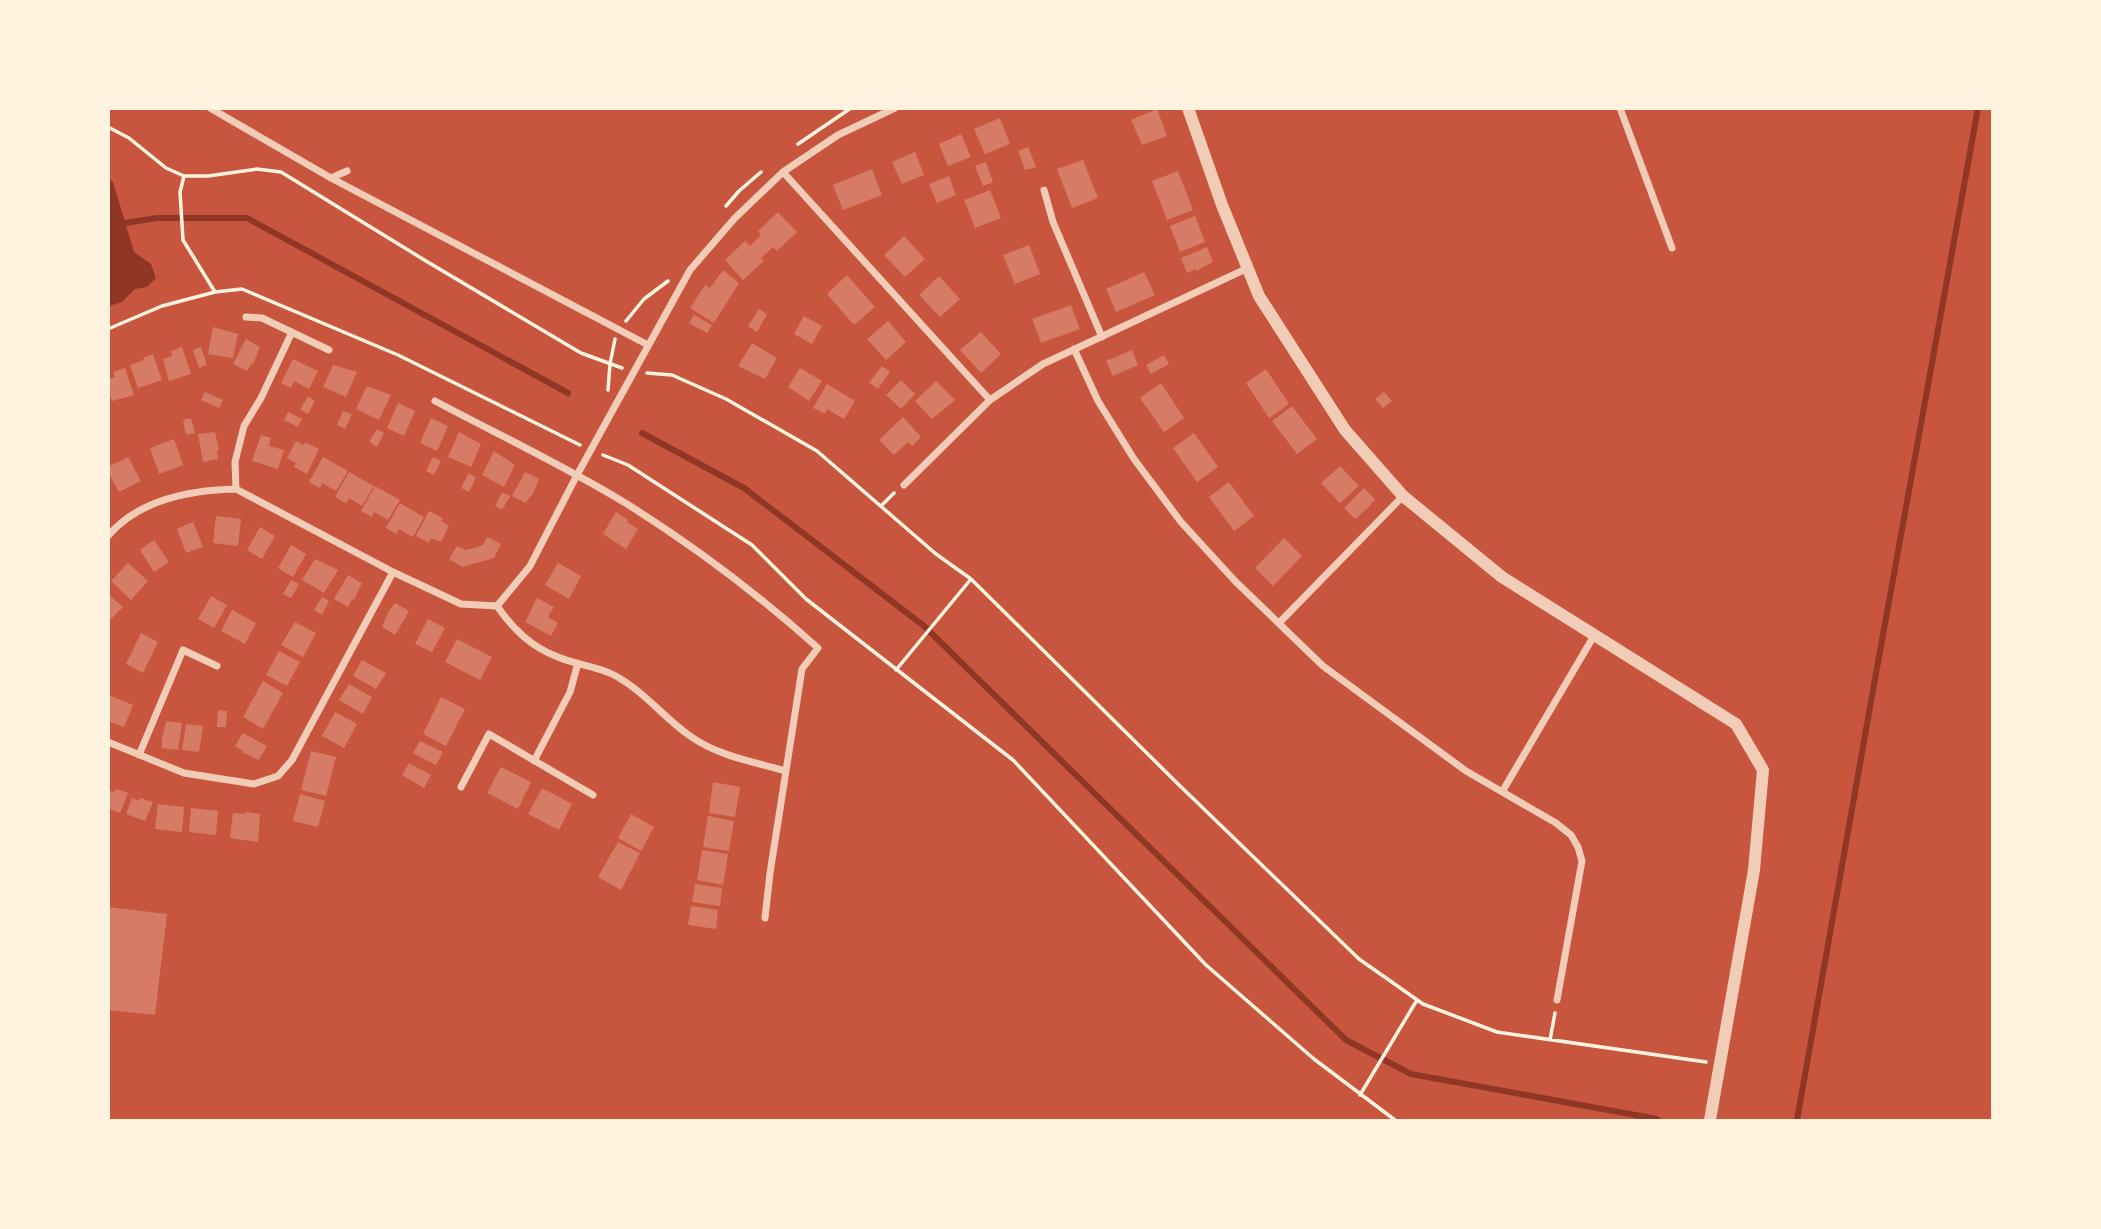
<svg xmlns="http://www.w3.org/2000/svg" width="2101" height="1229" font-family="'IBM Plex Sans',sans-serif">
<rect width="100%" height="100%" fill="#c8553d"/>
<path fill="#8f3625" d="M108,178L113,182L134,252L151,264L156,278L147,287L135,289L122,302L109,306Z"/>
<g fill="none" stroke-linecap="round" stroke-linejoin="round">
<path stroke="#8f3625" stroke-width="6" d="M125,223L157,218H247L568,393
M642,433L744,488L924,626L1346,1040L1411,1074L1657,1119
M1797,1120L1875,679L1978,108"/>
</g>
<path fill="#d67c66" d="M1157,109L1167,136L1142,145L1131,120Z
M1000,118L1010,144L985,154L974,129Z
M961,134L971,157L948,166L939,144Z
M1028,147L1036,167L1025,170L1018,151Z
M915,152L924,175L902,184L892,162Z
M1083,160L1098,198L1072,208L1057,169Z
M986,162L993,182L983,186L975,166Z
M872,169L882,195L843,210L833,185Z
M1178,171L1193,210L1167,220L1152,181Z
M949,176L956,195L937,203L929,184Z
M990,190L1001,218L975,228L964,200Z
M778,212L797,232L777,251L773,247L761,258L764,261L743,280L725,260L745,241L750,246L761,235L758,231Z
M1195,216L1205,242L1180,252L1170,226Z
M904,236L925,259L905,277L884,255Z
M1029,245L1040,274L1015,284L1003,255Z
M1207,247L1213,262L1196,271V269L1187,273L1181,258Z
M723,270L739,283L714,323L690,308L705,285L710,288Z
M1144,272L1155,295L1116,312L1106,289Z
M847,275L875,307L854,325L827,294Z
M939,276L960,299L940,317L919,295Z
M1071,305L1080,329L1041,343L1032,319Z
M759,309L767,314L757,332L748,326Z
M694,315L712,325L707,333L689,323Z
M804,316L822,326L812,344L794,334Z
M888,321L906,342L886,360L867,339Z
M213,327L238,334L233,358L208,354Z
M981,332L1001,354L981,373L960,350Z
M246,339L260,347L253,364L252,363L247,371L233,364Z
M752,343L777,358L765,379L738,366Z
M182,347L191,374L169,381L163,359L172,356L171,351Z
M201,347L207,365L199,368L193,350Z
M1132,350L1138,365L1113,376L1106,361Z
M153,354L162,380L138,388L130,365L144,360L143,358Z
M1164,355L1169,364L1151,374L1146,365Z
M293,359L318,371L309,389L294,381L291,388L281,383Z
M333,365L357,372L346,397L323,387Z
M882,366L890,372L878,389L869,383Z
M125,368L134,395L112,401L108,390V379L115,377L113,372Z
M800,368L822,381L809,401L788,387Z
M1266,369L1289,404L1269,418L1246,383Z
M901,380L915,394L901,409L886,395Z
M936,381L955,400L932,419L915,401Z
M1161,383L1184,418L1164,432L1140,398Z
M827,384L855,401L844,419L827,409L825,414L813,408Z
M367,386L391,395L379,420L356,409Z
M205,392L223,400L219,408L201,400Z
M1384,392L1392,401L1383,408L1375,399Z
M308,396L315,401L308,414L300,410Z
M398,403L415,411L404,436L387,428Z
M1292,406L1317,439L1297,454L1272,421Z
M343,411L352,414L345,429L337,425Z
M288,412L302,419L298,427L284,420Z
M903,417L921,437L912,446L908,442L894,455L879,440Z
M191,418L195,433L186,435L183,420Z
M431,418L448,426L437,451L420,443Z
M377,429L384,433L377,447L369,442Z
M215,432L219,450H217L218,459L203,462L198,434Z
M459,432L481,444L471,467L448,457Z
M1194,433L1218,467L1197,482L1173,448Z
M261,435L271,438L269,446L284,450L278,469L252,461Z
M174,439L183,465L159,474L150,448Z
M296,441L304,445L305,442L319,449L307,474L294,467L296,463L287,458Z
M494,451L515,465L504,487L482,475Z
M128,457L141,481L119,492L108,472V467Z
M323,457L348,471L336,491L322,483L320,488L309,482Z
M433,457L441,461L434,475L426,471Z
M1340,466L1359,486L1340,503L1321,483Z
M349,472L374,486L362,506L349,498L346,503L335,497Z
M525,472L539,479L532,496L531,495L526,503L512,496Z
M469,473L476,478L469,492L461,488Z
M1229,482L1254,516L1234,531L1209,497Z
M375,486L400,500L388,520L374,512L372,517L361,511Z
M1364,488L1375,499L1369,507L1355,519L1344,508Z
M502,492L510,496L502,510L495,506Z
M400,503L424,517L413,537L399,529L396,534L386,528Z
M429,511L443,518L441,521L449,526L441,542L431,538L429,543L416,536Z
M616,512L628,520L627,522L638,529L626,549L603,534Z
M216,516L241,519L238,546L213,543Z
M193,522L203,547L186,553L177,529Z
M260,527L275,536L262,559L247,550Z
M487,537L501,544L494,558L462,567L449,559L457,546L465,550L474,548L483,545Z
M1284,538L1302,556L1273,586L1255,568Z
M154,540L169,562L154,572L140,550Z
M291,545L306,554L293,577L278,568Z
M315,559L338,570L324,593L302,580Z
M128,563L148,581L131,600L111,581Z
M558,563L581,576L569,599L545,585Z
M348,575L362,583L354,600L352,599L348,607L334,599Z
M291,580L299,584L291,598L283,594Z
M108,594L123,607L108,622Z
M211,596L227,605L214,628L198,619Z
M322,597L329,601L322,615L314,610Z
M537,598L554,607L548,617L558,623L551,636L525,622Z
M395,603L409,611L395,635L382,627L389,611Z
M232,610L256,623L245,644L221,631Z
M428,619L445,628L432,652L415,644Z
M295,622L316,633L303,657L281,645Z
M141,633L158,642L143,673L126,664Z
M457,639L492,657L480,680L445,662Z
M279,651L300,662L287,686L266,675Z
M362,660L386,673L376,689L353,676Z
M263,681L283,693L263,729L243,717Z
M349,684L372,697L363,714L339,700Z
M108,695L133,705L124,727L108,721Z
M441,697L465,709L446,746L423,734Z
M218,710L227,711L226,727H217Z
M335,712L357,724L344,748L322,736Z
M166,721L182,723L178,750L162,748V739Z
M186,724L203,726L199,752L182,750Z
M243,733L267,746L259,760L242,752L243,751L235,746Z
M420,741L443,752L436,765L413,753Z
M311,751L336,757L326,796L301,790Z
M409,763L431,775L424,788L402,775Z
M501,767L531,782L518,809L487,793Z
M713,782L740,787L735,817L709,813Z
M542,788L572,804L559,830L528,814Z
M116,789L128,793L120,813L108,808V790L114,792Z
M300,794L325,801L318,827L293,821Z
M132,798L139,801L140,798L153,802L145,821L126,814Z
M158,804L184,807L182,832L155,829Z
M191,808L218,811L216,835L189,832Z
M246,812L260,814L258,842L230,838L233,813L246,814Z
M631,814L654,827L641,851L618,838Z
M708,816L734,821L729,851L703,847Z
M618,842L640,853L621,890L598,877Z
M702,850L728,854L723,885L697,880Z
M695,884L722,888L720,906L692,902Z
M691,906L718,910L716,929L688,925Z
M108,907L167,914L155,1015L108,1010Z"/>
<g fill="none" stroke-linecap="round" stroke-linejoin="round">
<path stroke="#fff3e0" stroke-width="3.5" d="M108,127L129,138L166,168L184,176H208L257,169L281,172L426,261L581,353L622,368
M798,144L851,108
M184,176L180,192L183,240L215,292
M726,206L739,191L761,172
M626,321L644,299L668,281
M108,329L162,306L215,292L242,289L398,355L580,445
M647,373L672,375L726,399L817,451L936,554L971,579L1176,782L1359,959L1423,1004L1497,1032L1706,1062
M608,390L610,364L615,339
M603,455L628,465L752,545L806,599L1013,760L1206,965L1314,1059L1395,1120
M881,506L894,493
M896,670L971,579
M1550,1040L1555,1013
M1360,1095L1417,1000"/>
<path stroke="#f1ccb7" stroke-width="7" d="M210,108L331,178L648,345
M1620,108L1672,248
M783,172L990,400
M331,178L347,171
M1044,190L1053,222L1102,337
M246,317L262,318L329,350
M1074,349L1098,401L1134,459L1181,522L1235,581L1323,666L1466,771L1556,823L1571,835L1578,847L1582,861L1557,1000
M435,401C499,435 565,466 627,504C694,546 759,595 818,648L802,669L770,873L765,918
M904,485L990,400L1043,364L1248,268
M236,489L235,462L244,426L261,398L292,332
M108,536C139,499 191,490 236,489L393,572L461,604L497,606C513,629 531,647 558,657C576,665 597,666 614,675C644,691 663,717 690,736C718,756 754,762 786,771
M497,606L530,566L577,475L690,270L734,219L783,172L838,135L895,108
M1279,623L1403,496
M108,742L184,773L254,784L278,776L292,760L393,572
M139,755L183,650L217,666
M534,761L570,692L578,663
M461,787L489,734L593,795
M1502,792L1595,634"/>
<path stroke="#f1ccb7" stroke-width="12" d="M1188,108L1222,205L1259,296L1345,430L1403,496L1502,577L1736,724L1763,770L1754,870L1710,1120"/>
</g>
<rect width="2101" height="1229" fill="none" stroke="#fff3e0" stroke-width="220"/>
</svg>
